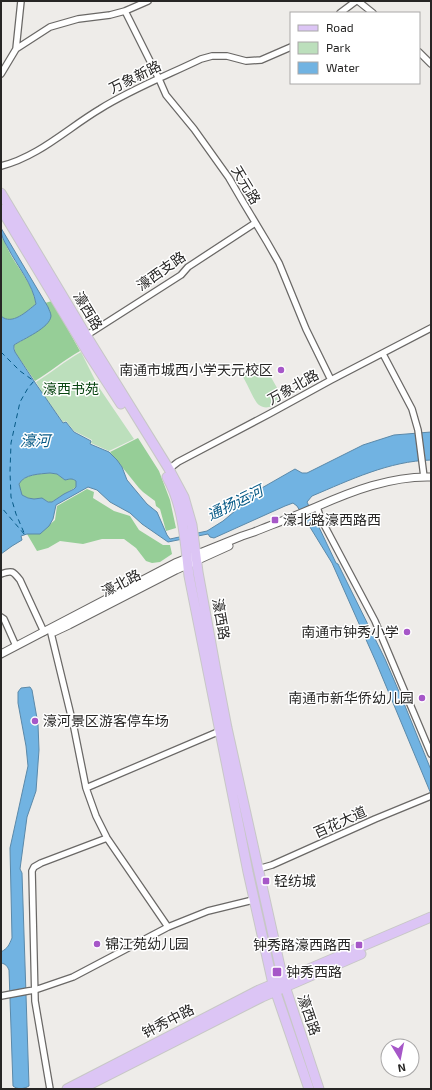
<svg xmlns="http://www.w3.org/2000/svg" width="432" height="1090" font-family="'Exo 2','Noto Sans SC',sans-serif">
<rect width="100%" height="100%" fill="#eeece9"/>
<path fill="#bcdfbc" d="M81,352L98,386L134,439L109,451L91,443L92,440L74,431L66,421L63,422L43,394L36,382C51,373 65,361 81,352Z
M254,363L264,365L280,393C280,398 277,403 272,406C268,408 263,408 259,405C254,401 247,383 243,377C245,368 245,366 254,363Z"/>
<path fill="#96ce97" d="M1,235C5,242 8,250 12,257C21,272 34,287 36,305C27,311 12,326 1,316Z
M52,301L80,351C64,360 50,372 35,381L15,352L14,345L28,337L48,307L45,303Z
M138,438L159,471L170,500L176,528L166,531L160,509L156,506L155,501L143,492L139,488L110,452Z
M50,473L57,474L65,480C69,478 72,478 76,481V487C74,488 53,501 52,502C48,503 46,500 43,499C40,498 37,499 34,499C29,499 26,497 22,495L19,484C24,474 40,474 50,473Z
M87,489L94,492L93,498L114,511L130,516L139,530L163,545H170L172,554L160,562L152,563L146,561L136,548L124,539H102L83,544L60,541L48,548L37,551L27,534L40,533L55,520L57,506Z"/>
<path fill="#71b3e2" stroke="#5b89a9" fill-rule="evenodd" d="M1,228L48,307C49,310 51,313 51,316C50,328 23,339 14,345V349L15,352L36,384L63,423L66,422L74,432L91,441L90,444L109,452L117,460L122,467L127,480L147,504L157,512L167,535L170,539L207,531L223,521L235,511L239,501L295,469L302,473H307L363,445L394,435L431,432V460C389,461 350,480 312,496L307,502L336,563L338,564L385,659L403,701L431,770V794L376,662L332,563L297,506L293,503L285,506L214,538L210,537L208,534L168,542L142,524L130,513L110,502L97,490L88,487L56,505L53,519L49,526L40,534H27L21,536L22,540L12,546L1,554V316C12,326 27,311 36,304C33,284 17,266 8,248C4,241 1,236 1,228ZM50,473L57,474L65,480C70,479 72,478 76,481V487L74,489L64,494L52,502H48L42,498L34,499L28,498L22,495L19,484C24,474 40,474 50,473Z
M30,687L32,690L38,724L39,750L36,791L27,817L20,869L22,873L29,1086C24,1089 18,1090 13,1086L9,970C7,966 6,964 1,963V952C8,948 9,945 12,938L10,848L28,766L26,746L18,703V692L21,688Z"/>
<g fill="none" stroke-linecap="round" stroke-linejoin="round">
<path stroke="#075a86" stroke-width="1" stroke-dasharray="5 4" stroke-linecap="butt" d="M1,352L20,371L34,381L28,388L20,402L11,443L10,472L11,497L16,514L25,535L1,507"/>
<g stroke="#6a6866" stroke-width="8">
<path id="minor" d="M358,1L373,13
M125,11L159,79L166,95L194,129L229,178L243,202L267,242L279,263L306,329L331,380
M340,13L356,1
M16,49L50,27L78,19L110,15L125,11L148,1
M419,52L431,64
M1,74L16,49L21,1
M1,166C38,157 68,128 100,109C132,89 168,75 201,59L212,56H227L246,61L261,60L291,47
M84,337L181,275L188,267L255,223
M383,354L412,409L418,430L424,477
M169,469L178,462L269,414L331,380L431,328
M317,507L321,519L375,621L431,754
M1,574C12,570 13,571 20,580L44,632
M1,617L4,619L16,646
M50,629L74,728L86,788L96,816L107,838L168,927
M86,788L220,731
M258,869L272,865L375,819L431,796
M1,996L28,991L35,990L73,977L168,927L208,911L253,900
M50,1089L35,1001L32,871L34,867L41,863L107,838"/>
</g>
<g stroke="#6a6866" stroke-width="9">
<path id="tertiary" d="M54,632L69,625L176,570L229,546
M1,654L175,563L242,536L254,532C274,524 295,516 316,507C352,491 391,476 431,477"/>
</g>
<g stroke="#c7c7c6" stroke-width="11">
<path id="primary" d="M1,193L86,335L169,469L184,497L192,525L198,572L216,671L227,728L283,980L319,1089
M1,209L88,353L121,404
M167,477C184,507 185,543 189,576L248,872L273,984L309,1089
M67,1089L259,990L283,980L431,917
M81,1089L262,997L361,954"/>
</g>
<use href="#minor" stroke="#fff" stroke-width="5.5"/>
<use href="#tertiary" stroke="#fff" stroke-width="7"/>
<use href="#primary" stroke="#dcc5f5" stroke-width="9"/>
</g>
<g fill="#a657c8" stroke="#fff" stroke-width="1.5">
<circle cx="281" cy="370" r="4"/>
<rect x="271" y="516" width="8" height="8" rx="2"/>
<circle cx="407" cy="632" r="4"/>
<circle cx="422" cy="698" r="4"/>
<circle cx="35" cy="721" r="4"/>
<rect x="262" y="877" width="8" height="8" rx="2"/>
<circle cx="97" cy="944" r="4"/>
<rect x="355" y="941" width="8" height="8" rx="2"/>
<rect x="272" y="967" width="10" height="10" rx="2"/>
</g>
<g text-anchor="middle" stroke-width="3" stroke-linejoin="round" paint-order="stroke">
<g font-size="14" fill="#272625" stroke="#fff">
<text transform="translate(135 77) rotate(-26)" y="5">万象新路</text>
<text transform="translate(246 185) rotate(59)" y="5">天元路</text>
<text transform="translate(161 271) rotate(-35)" y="5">濠西支路</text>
<text transform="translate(88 311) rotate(59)" y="5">濠西路</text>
<text transform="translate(293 387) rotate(-29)" y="5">万象北路</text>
<text transform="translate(121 583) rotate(-27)" y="5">濠北路</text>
<text transform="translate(221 619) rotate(80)" y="5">濠西路</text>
<text transform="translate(340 822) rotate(-24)" y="5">百花大道</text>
<text transform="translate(309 1015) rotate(71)" y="5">濠西路</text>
<text transform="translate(168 1021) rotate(-27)" y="5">钟秀中路</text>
</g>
<g font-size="14" fill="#272625" stroke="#fff" text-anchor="start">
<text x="273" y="375" text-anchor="end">南通市城西小学天元校区</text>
<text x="283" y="525">濠北路濠西路西</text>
<text x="399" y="637" text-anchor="end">南通市钟秀小学</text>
<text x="414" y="703" text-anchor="end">南通市新华侨幼儿园</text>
<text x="43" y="726">濠河景区游客停车场</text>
<text x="274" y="886">轻纺城</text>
<text x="105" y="949">锦江苑幼儿园</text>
<text x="351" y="950" text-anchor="end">钟秀路濠西路西</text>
<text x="286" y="977">钟秀西路</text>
</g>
<g font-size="14" fill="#084511" stroke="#fff">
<text x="71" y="394">濠西书苑</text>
</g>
<g font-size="15" font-style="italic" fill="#075a86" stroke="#fff">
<text x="35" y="446">濠河</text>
<text transform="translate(235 503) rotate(-26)" y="5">通扬运河</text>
</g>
</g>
<rect width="432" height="1090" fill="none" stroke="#272625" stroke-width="4"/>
<rect x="290" y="12" width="130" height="72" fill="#ffffff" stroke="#a9a8a8"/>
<rect x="298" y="25" width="20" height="6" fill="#dcc5f5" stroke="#a9a8a8"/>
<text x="326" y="32" font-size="12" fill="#272625">Road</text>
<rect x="298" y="42" width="20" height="12" fill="#bcdfbc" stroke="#a9a8a8"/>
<text x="326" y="52" font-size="12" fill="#272625">Park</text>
<rect x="298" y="62" width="20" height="12" fill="#71b3e2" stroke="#a9a8a8"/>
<text x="326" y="72" font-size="12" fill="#272625">Water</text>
<g transform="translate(400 1058) rotate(170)"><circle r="19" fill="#ffffff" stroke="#a9a8a8"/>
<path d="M0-3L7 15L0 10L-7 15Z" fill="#a657c8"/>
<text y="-6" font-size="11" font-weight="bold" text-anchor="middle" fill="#272625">N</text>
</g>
</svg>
